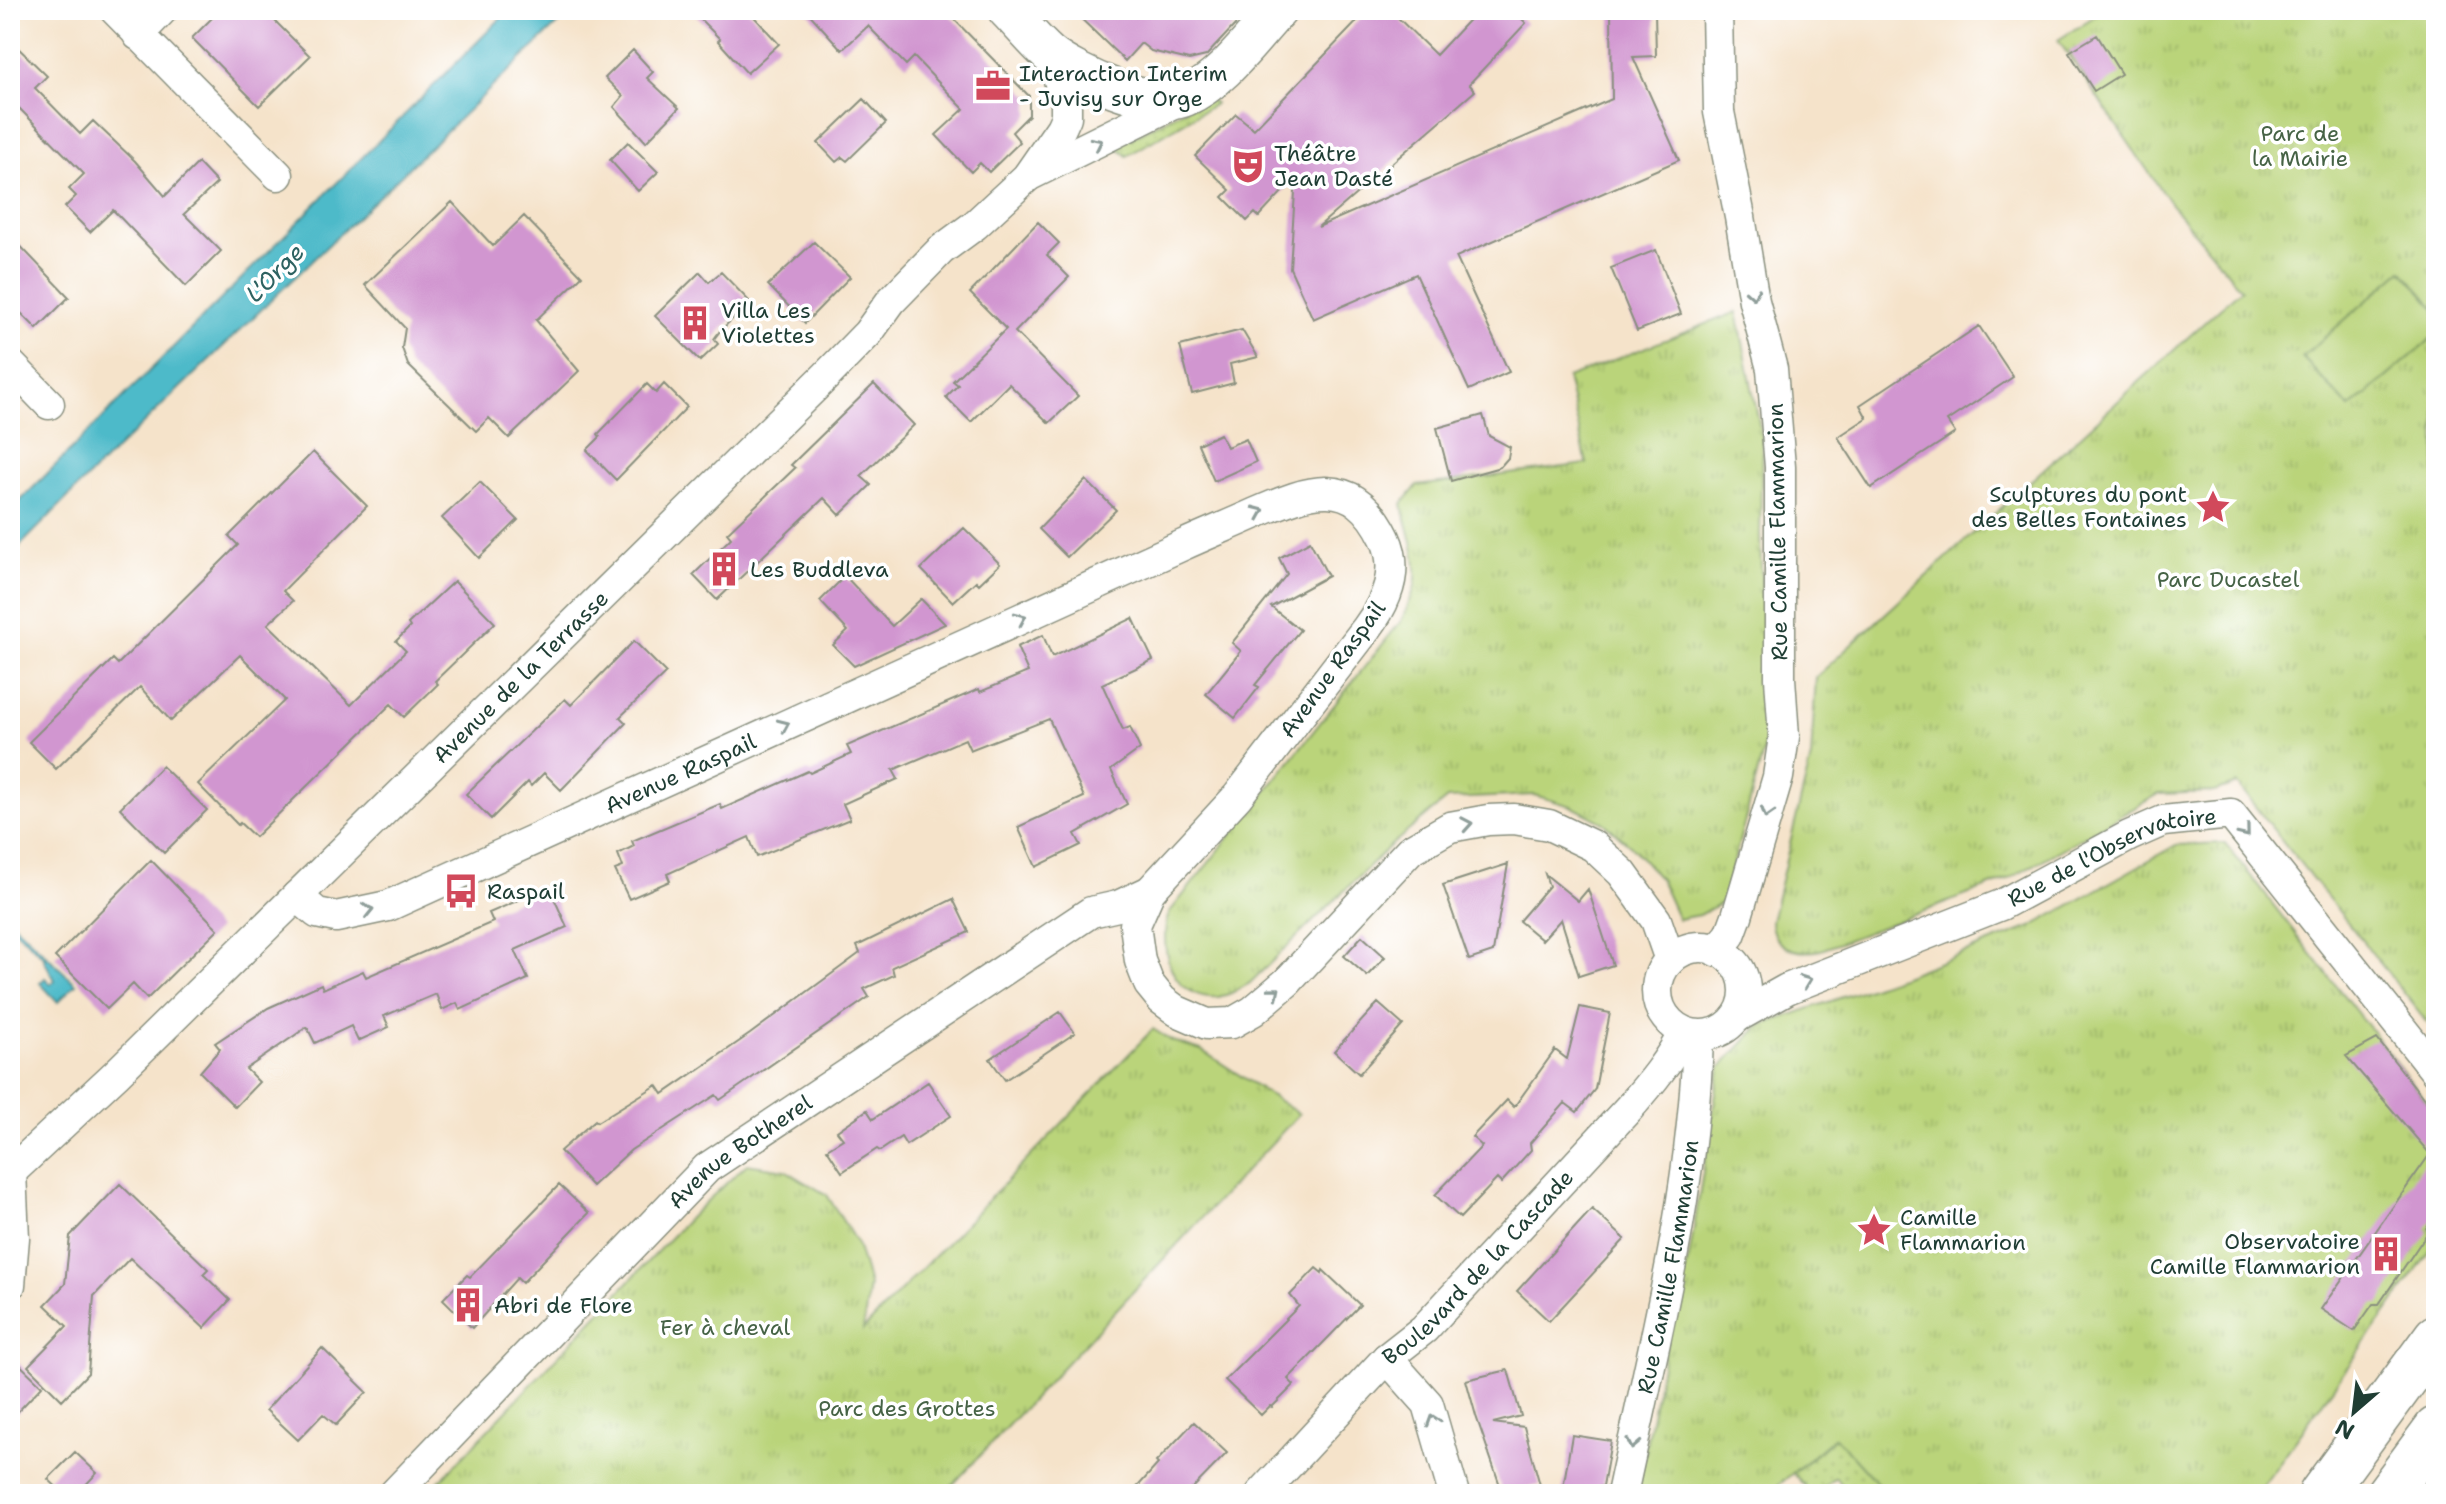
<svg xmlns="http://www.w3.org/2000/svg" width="2446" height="1504" font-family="'Shantell Sans',sans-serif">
<defs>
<pattern id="grass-dots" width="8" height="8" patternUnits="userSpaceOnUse" patternTransform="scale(2)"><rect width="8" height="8" fill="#bad47a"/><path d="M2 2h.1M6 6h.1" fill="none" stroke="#9fb76a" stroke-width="1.8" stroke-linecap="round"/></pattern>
<pattern id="park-tufts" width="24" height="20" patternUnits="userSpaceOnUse" patternTransform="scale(2)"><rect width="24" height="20" fill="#bad47a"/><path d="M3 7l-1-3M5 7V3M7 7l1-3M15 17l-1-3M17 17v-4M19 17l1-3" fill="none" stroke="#9fb76a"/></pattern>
</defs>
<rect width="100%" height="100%" fill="#fff"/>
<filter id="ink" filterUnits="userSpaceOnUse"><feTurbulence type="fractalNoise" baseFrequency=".0125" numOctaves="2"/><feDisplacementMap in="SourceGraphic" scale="16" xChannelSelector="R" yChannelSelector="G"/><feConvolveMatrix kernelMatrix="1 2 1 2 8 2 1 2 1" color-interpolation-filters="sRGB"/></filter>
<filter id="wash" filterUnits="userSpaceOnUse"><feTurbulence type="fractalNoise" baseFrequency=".006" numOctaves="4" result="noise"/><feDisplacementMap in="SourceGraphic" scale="32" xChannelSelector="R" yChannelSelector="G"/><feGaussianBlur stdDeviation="1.8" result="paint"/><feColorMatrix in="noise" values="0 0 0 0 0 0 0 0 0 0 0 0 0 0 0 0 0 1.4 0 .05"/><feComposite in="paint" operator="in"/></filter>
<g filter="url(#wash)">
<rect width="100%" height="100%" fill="#f5e3ca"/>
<path fill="url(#grass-dots)" stroke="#6c8857" stroke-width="2" d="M1208,97L1215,104L1127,156L1116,146Z
M1836,1437L1887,1494H1850L1835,1477L1816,1494H1812L1793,1473Z"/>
<path fill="url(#park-tufts)" stroke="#6c8857" stroke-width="2" d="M2104,10H2436V1033L2237,784L2214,792L2159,794L2009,879L1821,950C1797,955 1772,948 1771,921L1811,758L1816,677L2241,289L2170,203L2058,40Z
M1737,312L1762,438L1760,535L1766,730L1764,749L1723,902L1699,915L1678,919L1660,879L1631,846L1604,823L1571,806L1534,795L1447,799L1390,846L1250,983C1237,990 1224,999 1209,997C1169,993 1158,944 1169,913L1401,621C1406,610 1412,598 1415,586C1420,559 1408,530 1402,504L1417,486L1587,464L1567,378Z
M2225,843L2436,1114V1243L2257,1494H1887L1835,1437L1768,1494H1636L1675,1301L1689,1258L1720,1068L1759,1026L1906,975L2031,927L2176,845Z
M1153,1029L1172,1041L1201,1050L1299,1114L944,1494H427L693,1214L747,1164L785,1170L827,1195L857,1244L869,1285L863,1330Z"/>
<path fill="#bad47a" stroke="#6c8857" stroke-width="2" d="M2402,270L2436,309V335L2350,408L2302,357Z"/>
<path fill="#4ebac9" stroke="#367c7e" stroke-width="2" d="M509,10H572L96,469L10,556V511Z
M10,920L76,984L58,1002L40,983L45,978L51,984L55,980L44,960L45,958L10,925Z"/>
<g id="blocks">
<path fill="#d196d0" d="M220,10H264L310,56L259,106L192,38Z
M691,10H748L779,44L747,73L718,41L720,39Z
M806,10H945L1029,96V115L1012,132L1020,142L989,172L980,163L971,172L936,135L964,109L914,57L906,65L868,26L842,50Z
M1072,10H1249L1206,56L1189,60L1151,51L1141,43L1125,61Z
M1368,10H1390L1436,55L1478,10H1513L1526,23L1469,84L1475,91L1318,227L1612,99L1611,10H1655L1656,56L1633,57L1679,160L1456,257L1509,372L1469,390L1416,274L1313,319L1290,268L1296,177L1259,217L1255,213L1247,221L1223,197L1230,190L1195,156L1236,114L1254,129Z
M2097,35L2121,74L2094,91L2069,52Z
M10,40L47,76L35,88L80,134L93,121L135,161L165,196L198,163L217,183L184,214L221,251L186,286L113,210L90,232L65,207L76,196L69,189L84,174L17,106L10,113Z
M633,50L653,72L647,78L679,108L646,142L614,107L623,96L605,78Z
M864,99L886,123L847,161L842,157L836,162L818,143Z
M628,142L658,172L638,191L610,160Z
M452,202L493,246L524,216L582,276L536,320L579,371L509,438L489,418L476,431L408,365L402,348L405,328L365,285Z
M1038,222L1059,243L1047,255L1069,277L1015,332L1078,396L1049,423L1009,384L971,422L946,397L958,385L953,381L1006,329L970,293Z
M10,235L69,297L37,329L10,302Z
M814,242L850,277L805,323L768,285Z
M1656,250L1681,314L1637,331L1611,268Z
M700,272L709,282L721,272L750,302L720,331L714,339L718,344L700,361L655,316Z
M1979,326L2013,377L1947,421L1955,433L1871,488L1838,437L1867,418L1860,405Z
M1242,330L1258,357L1230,364L1234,383L1192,394L1180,346Z
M647,384L656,393L664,384L687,407L616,480L587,450L600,437L598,434Z
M874,384L914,425L861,476L871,485L840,515L824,498L717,600L693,575L731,538L727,533L795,468L791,465Z
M1483,415L1489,436L1510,447L1508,458L1500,467L1451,481L1437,428Z
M1220,434L1227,447L1246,439L1256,462L1214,481L1198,444Z
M313,452L367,506L283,591L293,601L268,624L351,705L406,651L396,641L410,627L408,624L454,581L495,623L435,681L438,684L404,717L391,704L255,837L240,823L238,825L198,784L285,700L240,655L171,721L140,687L56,769L29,742L113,659L118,664L238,545L229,536Z
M1086,480L1116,510L1067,557L1039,529Z
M480,482L518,520L479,558L442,518Z
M964,528L1000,564L979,584L976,581L953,602L921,569Z
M1310,541L1328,576L1271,607L1300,630L1255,685L1259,687L1235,718L1206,694L1241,651L1232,643L1287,574L1279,558Z
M845,576L892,626L921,599L945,624L854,666L833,645L848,631L820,601Z
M1133,618L1153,660L1102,684L1123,730L1130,727L1140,749L1111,770L1127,804L1075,834L1081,845L1036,867L1018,827L1084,797L1049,719L970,750L965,739L893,770L898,779L843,804L850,819L757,857L749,837L667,874L670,881L629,899L615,870L623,867L618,854L634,846L632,841L720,804L722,809L808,771L810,773L851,754L847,746L979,689L980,692L1028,672L1017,647L1043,635L1052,657Z
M634,641L666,673L620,717L626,723L561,790L544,773L531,786L528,782L491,819L466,794L565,699L571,705Z
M162,766L207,810L164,853L120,808Z
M151,860L218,929L147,999L133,984L107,1009L55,957Z
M1508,864L1493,952L1469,960L1443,885Z
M1545,874L1578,901L1588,889L1613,965L1579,976L1561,919L1542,940L1519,921L1549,886Z
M549,887L567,927L515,950L528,979L460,1010L457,1003L442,1010L436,994L384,1016L389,1027L358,1041L351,1026L315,1043L307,1027L246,1069L259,1082L235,1107L200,1072L220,1049L215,1043L268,1008L321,984L323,989L363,971L366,977L493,922L489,913Z
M953,899L969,932L892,967L894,975L864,989L869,997L720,1100L716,1095L631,1150L592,1186L560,1151L595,1120L597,1122L657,1085L663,1094L750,1034L860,953L857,946Z
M1362,936L1385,957L1367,976L1344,956Z
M1378,1003L1403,1025L1359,1074L1334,1051Z
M1580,1007L1610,1013L1595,1089L1577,1112L1565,1103L1530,1143L1531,1150L1501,1183L1497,1179L1460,1218L1435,1195L1482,1146L1472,1137L1507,1100L1514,1107L1555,1050L1567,1059Z
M1060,1012L1075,1033L1005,1080L990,1059Z
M2377,1039L2436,1114V1214L2426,1228L2428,1232L2379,1304H2373L2354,1331L2321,1309L2430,1154L2346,1056Z
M928,1082L951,1116L906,1145L901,1137L880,1151L877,1149L842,1172L827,1149L843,1139L837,1131L867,1110L873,1119Z
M120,1184L208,1269L203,1274L230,1300L204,1328L130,1258L94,1296L88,1373L62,1400L28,1366L67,1326L45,1305L65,1284L70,1236Z
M559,1185L589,1213L522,1283L517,1278L472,1328L443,1299L467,1275L470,1277Z
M1592,1209L1625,1239L1549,1321L1517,1291Z
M1316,1268L1322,1273L1323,1270L1360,1305L1288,1379L1294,1385L1272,1407L1270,1406L1261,1415L1225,1380L1299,1306L1290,1295Z
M322,1348L367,1392L336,1425L323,1414L298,1440L266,1410Z
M10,1355L42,1386L10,1420Z
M1508,1370L1521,1416L1493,1423L1524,1427L1540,1485L1503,1494L1476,1416L1466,1380Z
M1194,1422L1227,1453L1187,1494H1131L1158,1464L1156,1462Z
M1572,1435L1611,1441L1603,1486L1576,1494H1562Z
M75,1452L97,1473L77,1494H64L48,1479Z"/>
</g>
</g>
<g filter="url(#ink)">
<use href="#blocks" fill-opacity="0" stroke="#8a907f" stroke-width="2"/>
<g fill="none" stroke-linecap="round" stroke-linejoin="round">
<g stroke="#8a907f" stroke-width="33">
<g id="minor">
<path d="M115,10L278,175"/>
<path d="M138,35L162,10"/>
<path d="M1028,176L1181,100"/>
<path d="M10,364L49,404"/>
<path id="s1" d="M297,896L317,913L336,917L388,906L1183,545C1207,534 1232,524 1256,513C1309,490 1353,472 1385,538C1400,570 1387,601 1367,628L1237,797L1150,891L1135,925L1140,961L1149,984L1162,1000L1177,1011L1207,1024L1232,1023L1253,1011L1287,982L1410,850L1450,827L1488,820L1514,819L1549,825L1593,846L1622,873L1656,920L1670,960"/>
<circle cx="1701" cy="991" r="44"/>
<path d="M1716,951L1730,935L1737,916L1778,777L1784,737L1780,678V467L1772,369L1754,301L1740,217L1719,112L1717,10"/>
<path id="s2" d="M1737,1017L1787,989L2001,905L2129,836L2163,821L2231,814L2436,1072"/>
<path id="s3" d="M10,1173L116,1074L826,376L868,333L891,301L941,250L975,225L1027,177L1061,128L1066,117V102L1051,55"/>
<path d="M10,1285L14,1238L11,1172"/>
<path d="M1387,1358L1428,1404L1454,1494"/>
<path id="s4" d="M394,1494L707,1168L1091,912L1118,906L1150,891"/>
<path id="s5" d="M1261,1494L1387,1358L1424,1329L1630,1107C1651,1083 1670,1060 1684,1032"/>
<path id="s6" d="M1622,1494C1654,1343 1694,1190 1698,1036"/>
</g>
</g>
<g stroke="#8a907f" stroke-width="41">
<path id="tertiary" d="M1007,10C1021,24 1034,41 1049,54C1073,74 1155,111 1185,97C1223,80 1250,40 1278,10"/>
</g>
<g stroke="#8a907f" stroke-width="47">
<path id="primary" d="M2321,1494L2436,1337
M2388,1494L2436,1429"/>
</g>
<use href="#minor" stroke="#fff" stroke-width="30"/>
<use href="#tertiary" stroke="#fff" stroke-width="38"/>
<use href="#primary" stroke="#fff" stroke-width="44"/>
</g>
<defs><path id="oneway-chevron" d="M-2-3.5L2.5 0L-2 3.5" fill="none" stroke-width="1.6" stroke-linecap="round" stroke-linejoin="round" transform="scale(2)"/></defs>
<g stroke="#8f9e9a">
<use href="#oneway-chevron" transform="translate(1097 143) rotate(-26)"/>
<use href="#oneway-chevron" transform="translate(1753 294) rotate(80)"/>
<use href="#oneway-chevron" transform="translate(1259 512) rotate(-23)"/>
<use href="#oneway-chevron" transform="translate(1021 618) rotate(-24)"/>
<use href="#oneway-chevron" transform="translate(784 725) rotate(-24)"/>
<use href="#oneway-chevron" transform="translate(1767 813) rotate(107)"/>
<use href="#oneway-chevron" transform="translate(1467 824) rotate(-10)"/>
<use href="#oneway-chevron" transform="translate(2245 832) rotate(51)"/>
<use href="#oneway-chevron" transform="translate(368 910) rotate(-13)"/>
<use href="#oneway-chevron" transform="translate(1806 981) rotate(-21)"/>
<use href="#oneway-chevron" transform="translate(1275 992) rotate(-40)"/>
<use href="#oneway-chevron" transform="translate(1433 1420) rotate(-108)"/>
<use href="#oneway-chevron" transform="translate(1633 1444) rotate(102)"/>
</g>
</g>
<defs>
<g id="office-bare" transform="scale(2.76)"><path d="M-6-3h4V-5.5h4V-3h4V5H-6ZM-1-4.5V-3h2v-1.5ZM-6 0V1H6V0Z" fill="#d1495b" stroke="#fff" stroke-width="2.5" paint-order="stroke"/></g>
<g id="theatre-bare" transform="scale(2.76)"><path d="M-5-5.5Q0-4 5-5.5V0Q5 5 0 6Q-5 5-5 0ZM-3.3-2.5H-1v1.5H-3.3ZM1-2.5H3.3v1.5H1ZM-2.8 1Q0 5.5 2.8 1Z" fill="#d1495b" stroke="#fff" stroke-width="2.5" paint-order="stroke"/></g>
<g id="building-bare" transform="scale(2.76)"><path d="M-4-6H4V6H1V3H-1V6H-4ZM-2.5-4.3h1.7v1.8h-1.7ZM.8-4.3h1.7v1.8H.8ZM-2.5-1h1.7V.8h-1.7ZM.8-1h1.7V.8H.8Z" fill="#d1495b" stroke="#fff" stroke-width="2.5" paint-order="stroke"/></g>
<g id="sight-bare" transform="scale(2.76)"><path d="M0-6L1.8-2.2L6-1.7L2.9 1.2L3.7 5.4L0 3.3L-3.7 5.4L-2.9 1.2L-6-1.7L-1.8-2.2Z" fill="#d1495b" stroke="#fff" stroke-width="2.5" paint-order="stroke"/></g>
<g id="bus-bare" transform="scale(2.76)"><path d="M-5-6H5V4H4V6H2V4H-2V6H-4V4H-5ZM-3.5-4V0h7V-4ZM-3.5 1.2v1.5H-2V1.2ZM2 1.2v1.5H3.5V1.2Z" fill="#d1495b" stroke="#fff" stroke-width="2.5" paint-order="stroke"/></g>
</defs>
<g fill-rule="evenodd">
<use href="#office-bare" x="993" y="86"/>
<use href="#theatre-bare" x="1248" y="166"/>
<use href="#building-bare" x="695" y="323"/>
<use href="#sight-bare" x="2213" y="507"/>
<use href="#building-bare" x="724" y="569"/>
<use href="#bus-bare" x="461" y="891"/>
<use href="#sight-bare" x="1874" y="1230"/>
<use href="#building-bare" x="2386" y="1254"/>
<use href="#building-bare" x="468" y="1305"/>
</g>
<g text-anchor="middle" stroke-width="7" stroke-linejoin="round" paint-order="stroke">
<g font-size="22" fill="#1f3d34" stroke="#fff" text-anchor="start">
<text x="1019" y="81">Interaction Interim<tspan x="1019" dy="25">- Juvisy sur Orge</tspan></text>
<text x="1274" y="161">Théâtre<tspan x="1274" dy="25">Jean Dasté</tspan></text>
<text x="721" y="318">Villa Les<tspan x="721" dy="25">Violettes</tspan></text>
<text x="2187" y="502" text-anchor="end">Sculptures du pont<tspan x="2187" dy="25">des Belles Fontaines</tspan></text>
<text x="750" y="577">Les Buddleva</text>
<text x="487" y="899">Raspail</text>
<text x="1900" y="1225">Camille<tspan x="1900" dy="25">Flammarion</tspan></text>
<text x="2360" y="1249" text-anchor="end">Observatoire<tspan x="2360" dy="25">Camille Flammarion</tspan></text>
<text x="494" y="1313">Abri de Flore</text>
</g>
<g font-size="22" fill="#466346" stroke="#fff">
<text x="2300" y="141">Parc de<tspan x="2300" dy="25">la Mairie</tspan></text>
<text x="2228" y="587">Parc Ducastel</text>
<text x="725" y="1335">Fer à cheval</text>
<text x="907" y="1416">Parc des Grottes</text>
</g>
<g font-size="22" fill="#1f3d34" stroke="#fff">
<text transform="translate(1777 532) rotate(-91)" y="8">Rue Camille Flammarion</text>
<text transform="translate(1332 669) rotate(-54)" y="8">Avenue Raspail</text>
<text dy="8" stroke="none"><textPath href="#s3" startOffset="712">Avenue de la Terrasse</textPath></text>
<text dy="8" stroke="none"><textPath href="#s1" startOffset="420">Avenue Raspail</textPath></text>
<text dy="8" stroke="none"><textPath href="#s2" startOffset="410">Rue de l'Observatoire</textPath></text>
<text dy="8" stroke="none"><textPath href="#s4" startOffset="488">Avenue Botherel</textPath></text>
<text dy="8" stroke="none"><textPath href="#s5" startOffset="314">Boulevard de la Cascade</textPath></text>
<text dy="8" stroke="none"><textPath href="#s6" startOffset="232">Rue Camille Flammarion</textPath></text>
</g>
<g font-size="24" font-style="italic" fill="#2d6261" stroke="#fff">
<text transform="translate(275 273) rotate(-45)" y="8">L'Orge</text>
</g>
</g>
<rect width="2446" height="1504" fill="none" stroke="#fff" stroke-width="40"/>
<g transform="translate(2354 1412) rotate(208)" stroke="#ffffff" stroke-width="6" paint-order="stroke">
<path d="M0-6L14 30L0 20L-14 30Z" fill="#1f3d34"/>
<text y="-12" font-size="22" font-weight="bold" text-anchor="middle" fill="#1f3d34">N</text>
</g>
</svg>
